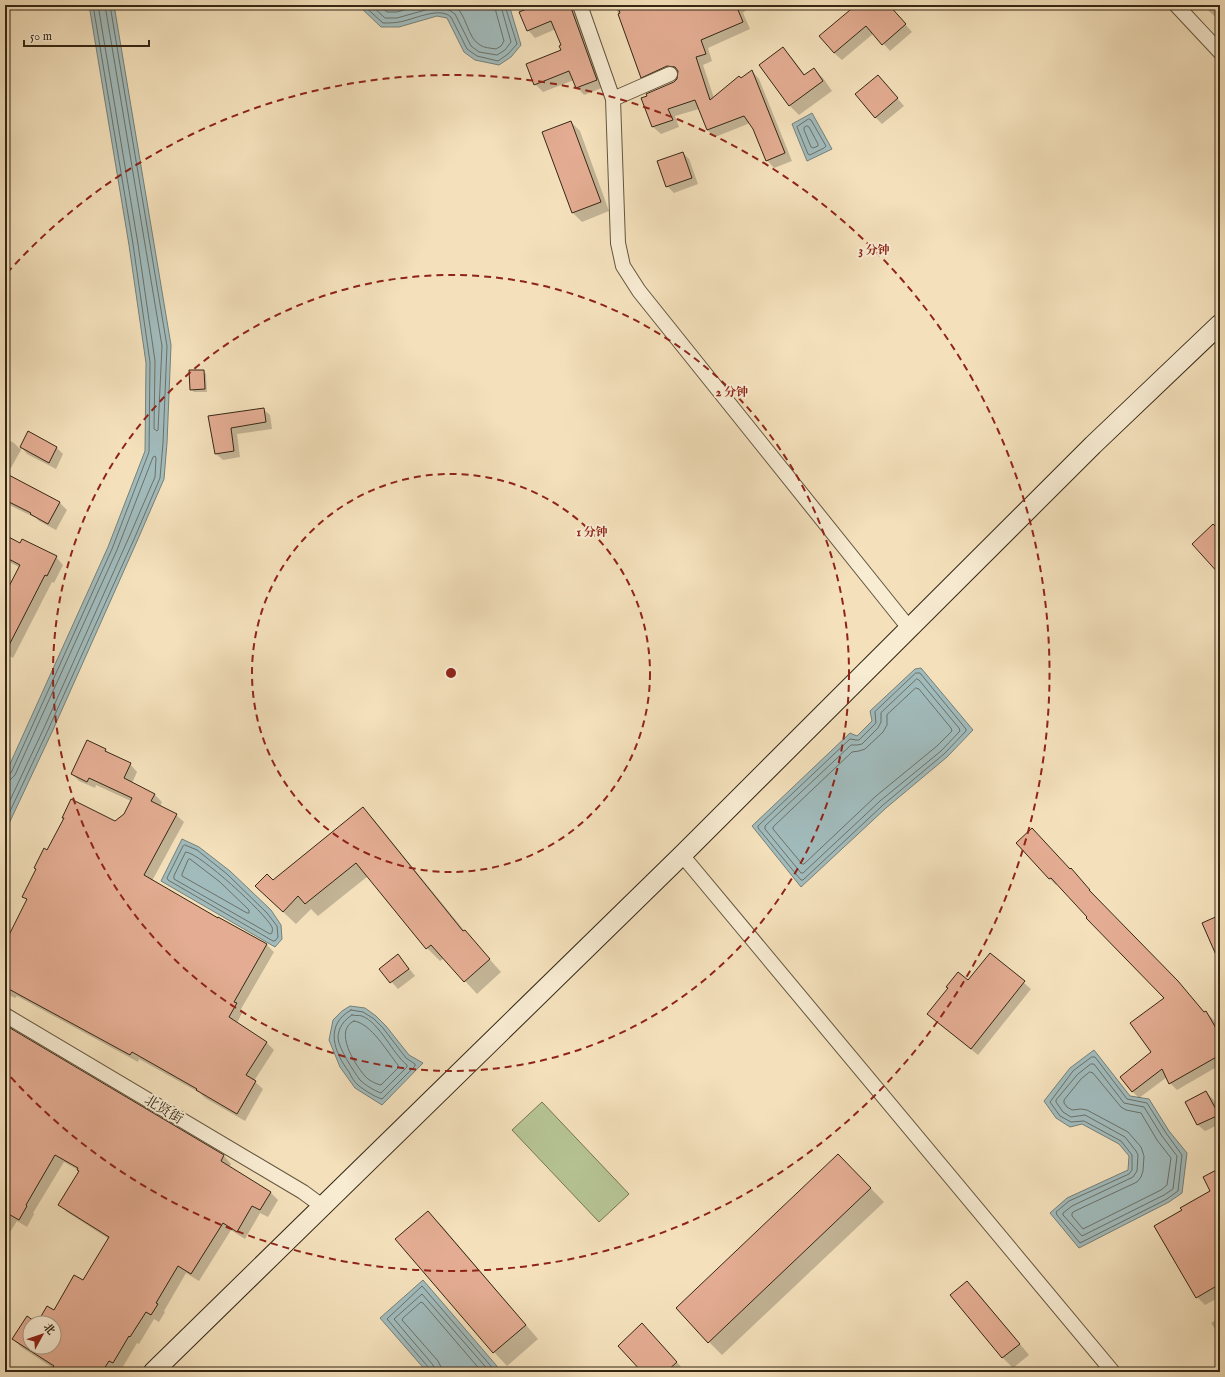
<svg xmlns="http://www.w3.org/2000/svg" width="1225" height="1377" font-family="'IM FELL English','Noto Serif SC',serif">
<rect width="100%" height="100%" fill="#f4e1bc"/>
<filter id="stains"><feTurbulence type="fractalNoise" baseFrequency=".005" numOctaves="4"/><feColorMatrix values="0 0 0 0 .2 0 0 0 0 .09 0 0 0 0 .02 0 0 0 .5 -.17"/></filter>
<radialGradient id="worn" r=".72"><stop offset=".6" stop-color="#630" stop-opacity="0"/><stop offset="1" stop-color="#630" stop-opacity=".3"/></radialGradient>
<path fill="#b6c494" stroke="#767654" d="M542,1102L629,1194L599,1222L512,1130Z"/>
<path fill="#a1bbbc" stroke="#768079" d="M89,5H114L171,345L167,443L164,479L138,539L52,732L5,832V775L108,547L145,451L146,363L129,245Z
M358,5H511L510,8L521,45L511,57L499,65L475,60L464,52L447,18L437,16L399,27H381Z
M812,113L832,149L807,161L792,124Z
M921,668L973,730L947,757L886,808L801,887L752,826L850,733L857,736L872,721L870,711L915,669Z
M182,839L199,847L230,871L271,910L281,925L282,939L275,947L161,881Z
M350,1006L365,1008L376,1016L386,1026L409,1055L423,1063L382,1105L355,1088L340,1067L329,1040L333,1020L342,1011Z
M1094,1050L1130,1096L1149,1099L1169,1131L1187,1153L1182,1193L1169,1202L1079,1248L1050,1213L1067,1198L1128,1170L1129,1156L1119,1144L1082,1124L1070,1127L1056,1118L1044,1101L1070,1068Z
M423,1280L502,1372H427L380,1318Z"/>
<path fill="#0003" d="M540,5H584L604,87L584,95L577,87L574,80L543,92L535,84L563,51L556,29L535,38L528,30Z
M591,5H610L597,10Z
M615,5H752L743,13L750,29L708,48L712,61L703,65L714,98L752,71L759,79L792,161L774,168L767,160L754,128L750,123L715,137L707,130L699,109L675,116L679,127L661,134L653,127L674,82L678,79L679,74L675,73L649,85L641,77Z
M848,5H888L912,32L890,51L874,33L842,60L834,53L852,9Z
M1203,5H1220V21L1209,11Z
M783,48L792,58L805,75L814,69L823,78L832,91L799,115L790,106L760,65Z
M878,76L904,106L882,124L875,117Z
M571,122L580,131L609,211L582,222L573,213L543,133Z
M683,153L689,159L698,184L674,193L667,186Z
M203,371L206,374L207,392H194L191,389Z
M263,409L270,415L272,429L237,434L240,457L223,460L216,454L209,417Z
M28,433L57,448L63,454L56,469L27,454L22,448L7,475L60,503L67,510L56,530L39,521L36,518L5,503V438L14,443L20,449Z
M5,536L21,544L56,557L63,565L54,583L52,582L13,658L5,653V587L8,589L19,567L5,560Z
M105,750L111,755L130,764L137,772L132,783L154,794L162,802L160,806L176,815L184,822L152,881L218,919L219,918L267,945L274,952L241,1009L243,1011L237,1023L266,1042L274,1050L254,1081L263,1089L245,1121L205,1098L200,1093L139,1059L138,1062L17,996L15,998L5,993V944L27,900L23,896L65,819L64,818L115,822L124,815L131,801L96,785L95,788L79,781L72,774Z
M363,808L375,821L467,934L501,972L477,994L444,958L440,961L427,948L368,876L318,916L311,909L296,924L269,899L273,881Z
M1017,843L1070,870L1077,876L1096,897L1095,898L1184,989L1205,1013L1206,1012L1213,1019L1220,1032V1065L1177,1090L1170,1083L1167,1077L1139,1098L1133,1092L1121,1077L1153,1052L1166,998L1058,884L1056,885L1050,879Z
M990,954L1031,989L978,1055L928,1014L968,981Z
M404,962L415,976L398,989L380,969Z
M5,1026L224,1156L231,1164L229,1167L270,1192L278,1200L268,1217L260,1213L245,1239L231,1230L199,1281L186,1273L164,1311L165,1312L159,1322L154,1319L139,1344L137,1343L121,1370L118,1368L115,1372H59L21,1347L13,1339L27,1317L36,1323H30V1347H54V1323H38L54,1311L83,1281L109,1239L67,1212L59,1204L80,1171L64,1162L33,1213L34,1214L27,1227L17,1221L5,1240Z
M1206,1092L1213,1099L1220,1113V1124L1205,1131L1198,1125L1186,1102Z
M852,1169L884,1202L722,1355L709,1342Z
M1220,1171V1297L1205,1305L1197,1297L1183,1210L1211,1192Z
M428,1212L442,1226L538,1339L507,1366L494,1352Z
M967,1282L977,1292L1029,1355L1013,1368L1003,1358L951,1295Z
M1220,1317V1337L1211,1323Z
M652,1335L686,1372H643Z"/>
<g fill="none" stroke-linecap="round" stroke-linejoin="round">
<path stroke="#6b7168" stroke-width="1" d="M98,5L138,244L155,361L154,429L157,431L158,430L162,346L105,5
M363,5L383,23C388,23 394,23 399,22C413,20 439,6 451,17L467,49L477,56L498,61L508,54L517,44L506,9L507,5
M371,5L385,18H397L436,7L449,10L455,14L471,46L479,52L497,55L505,50L511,42L502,10V5
M379,5L387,12H397L420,5
M454,5C467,14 467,38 480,45C484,48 491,48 496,49L501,46L504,41L496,12L495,5
M809,119L811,120L826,146L824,148L810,155L808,154L797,127Z
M807,126L809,127L818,144V146L813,148L811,147L804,130V128Z
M916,673H920L966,729V731L944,754L883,805L803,880H801L758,828V826L850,739L856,740H859L876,723L875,712Z
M917,679L919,680L959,728L960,731L941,751L880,801L803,873H801L765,829V826L851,745H857L862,744L878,728L881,722V713Z
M916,688L919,689L951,728L952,731L937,746L876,796L804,864H802L773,829V827L852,752L859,751L865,749L883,732L887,725V715Z
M5,775H8L11,773L112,549L149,452L150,362L133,244L93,5
M5,780L11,779L15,775L117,550L153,457L155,456L156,458L155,477L130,535L44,728L5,811
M5,822L48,730L135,537L160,478L163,443L167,346L110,5
M185,845L197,850L227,874L267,913L277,926L278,937L275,941H273L168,880L167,878L183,846Z
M186,852C200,853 265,913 272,927C273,930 272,930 272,933L270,934L174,879V876Z
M190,859L220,882L249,910V913H247L182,876V874L188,860Z
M351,1010L363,1012L374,1019L383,1028L406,1058L415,1064V1066L382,1099C375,1097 364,1090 358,1085C354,1082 351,1076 349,1072C334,1052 324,1025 351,1010Z
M352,1015C355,1016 359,1015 362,1016C380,1023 392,1053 407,1065V1067L381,1093C375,1091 365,1085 360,1080C354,1072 338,1047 338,1038C338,1028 344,1020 352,1015Z
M354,1021C371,1023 388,1053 398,1065V1068L381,1085C376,1084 368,1080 365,1076C355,1065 333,1030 354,1021Z
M1092,1057H1095L1127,1099L1147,1103L1166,1133L1182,1155L1178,1191L1167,1199L1080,1243L1057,1215L1056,1212L1069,1201L1129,1174L1132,1170V1155L1121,1141L1084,1121L1071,1122L1060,1116L1050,1102L1073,1071Z
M1091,1064H1094L1124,1103L1144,1107L1162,1136L1177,1156L1173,1189L1164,1195L1082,1236L1063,1215V1213L1072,1206L1133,1177L1137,1171L1138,1155L1136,1151L1125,1137L1085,1115L1071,1117L1063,1112L1056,1102V1100L1077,1075Z
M1090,1072L1093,1073L1121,1107L1126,1110L1141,1113L1157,1140L1171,1158L1167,1185L1161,1190L1083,1229L1072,1216V1213L1075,1211L1137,1182L1141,1177L1143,1171L1144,1156L1141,1147L1128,1132L1087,1110L1081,1109L1072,1110L1067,1107L1064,1103V1100L1081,1079Z
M430,1372L429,1368L387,1319L422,1286L496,1372
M435,1372L433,1365L394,1319L422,1294L490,1372
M441,1372V1367L438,1361L402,1320L403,1318L421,1302L423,1303L482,1372"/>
</g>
<path fill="#e4ad93" stroke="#352714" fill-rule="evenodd" d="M537,5H570L597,80L576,88L569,71L534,85L526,64L561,50L559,46L561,45L551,21L527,31L519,12Z
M617,5H736L743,22L701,40L706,54L696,57L710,100L739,76L741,78L752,70L785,153L766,161L753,129L744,116L707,130L695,100L668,109L673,120L652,127L641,98L647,96L646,94L674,82L677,79L678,71L675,67L667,66L641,78L618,14L620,13Z
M856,5H889L906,24L882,45L866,26L834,53L819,36Z
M783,47L804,75L814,68L823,81L789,106L759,65Z
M878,75L898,98L875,118L855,94Z
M571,121L601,202L572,213L542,132Z
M683,152L692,178L666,187L657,161Z
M189,370H204L205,389L190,390Z
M264,408L266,422L231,428L234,451L215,454L208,416Z
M28,431L57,447L49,463L20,447Z
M5,473L60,502L48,524L30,514L31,513L5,500Z
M1213,524L1220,531V575L1192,544Z
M5,535L20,543L22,539L57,556L47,576L45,575L5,653V594L20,565L5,557Z
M87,740L106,749L105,751L131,763L124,778L155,794L151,801L177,814L144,875L218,918V917L267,944L234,1002L237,1003L229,1017L267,1042L246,1075L256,1081L237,1114L196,1090L197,1089L132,1052L130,1055L5,987V943L27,899L22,897L36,869L34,868L44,848L47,850L64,818H62L71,799L115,821L124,814L132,798L89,778L87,782L71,774Z
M363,807L463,931L465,930L490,959L464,982L431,945L426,949L356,863L305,904L298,896L283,912L255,886L267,874L273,880Z
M1032,828L1070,869L1071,868L1090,890H1089L1178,981L1204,1012L1206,1011L1220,1035V1055L1169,1084L1162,1069L1132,1092L1120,1077L1151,1052L1130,1023L1164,998L1086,918L1087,917L1051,878L1049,879L1016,843Z
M1220,915V964L1202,923Z
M990,953L1025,981L971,1049L927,1014L948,988L946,987L958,972L968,980Z
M398,954L409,969L390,983L379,969Z
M5,1025L224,1155L221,1161L271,1192L260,1210L252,1206L237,1232L223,1223L191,1274L178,1266L156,1303L158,1304L151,1315L146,1312L130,1337L129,1336L113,1363L109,1361L102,1372H60L53,1367L54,1366L12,1339L27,1316L37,1323L47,1306L54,1310L74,1275L83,1280L109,1237L58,1205L79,1171L77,1170L78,1168L55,1155L26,1205L27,1206L19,1220L5,1212ZM30,1323H54V1347H30Z
M1206,1091L1219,1115L1197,1125L1185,1102Z
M838,1154L871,1188L708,1343L676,1308Z
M1220,1168V1284L1196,1298L1154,1226L1182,1210L1180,1208L1210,1191L1203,1177Z
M428,1211L526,1325L493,1353L395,1239Z
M967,1281L1020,1344L1002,1358L950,1295Z
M642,1323L677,1362L666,1372H642L618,1346Z"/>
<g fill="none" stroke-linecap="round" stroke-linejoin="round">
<g stroke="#65563e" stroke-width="16">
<path id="minor" d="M580,5L613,99L618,243L623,266L639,291L909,628
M1176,5L1220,52
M613,99L670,74
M682,855L1113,1372
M5,1015L303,1192L322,1206"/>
</g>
<g stroke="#352714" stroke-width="21">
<path id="secondary" d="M153,1372L682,855L1093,445L1220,324"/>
</g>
<use href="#minor" stroke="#f8ecd3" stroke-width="14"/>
<use href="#secondary" stroke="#f8ecd3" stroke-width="19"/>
</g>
<g fill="none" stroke="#8f2418" stroke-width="2" stroke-dasharray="7 5">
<circle cx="451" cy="673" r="199"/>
<circle cx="451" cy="673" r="398"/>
<path d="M7 273A598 598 0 1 1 7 1073"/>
</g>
<g text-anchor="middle" stroke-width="4" stroke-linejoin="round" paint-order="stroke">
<g font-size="14" fill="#352714" stroke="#f8ecd3">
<text transform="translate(164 1109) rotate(31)" y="5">北贤街</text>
</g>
</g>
<circle cx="451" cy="673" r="6" fill="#8f2418" stroke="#f8ecd3" stroke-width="2"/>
<g font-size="12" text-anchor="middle" font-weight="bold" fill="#8f2418" stroke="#f8ecd3" stroke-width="4" stroke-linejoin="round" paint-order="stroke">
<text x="874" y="254">3 分钟</text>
<text x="732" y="396">2 分钟</text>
<text x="592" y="536">1 分钟</text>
</g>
<rect width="1225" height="1377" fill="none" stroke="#f4e1bc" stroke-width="20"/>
<rect x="6" y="6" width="1213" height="1365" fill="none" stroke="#352714" stroke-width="2"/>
<rect x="10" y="10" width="1205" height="1357" fill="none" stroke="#352714"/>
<g transform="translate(42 1335) rotate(50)"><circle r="19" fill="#f8ecd3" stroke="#aa9d87"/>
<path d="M0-3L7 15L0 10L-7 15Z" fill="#8f2418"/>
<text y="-6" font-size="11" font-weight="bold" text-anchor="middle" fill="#352714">北</text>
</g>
<path d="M24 40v6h125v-6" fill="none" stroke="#352714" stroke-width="2"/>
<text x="30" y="40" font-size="12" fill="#352714" stroke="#f8ecd3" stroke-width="3" paint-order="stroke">50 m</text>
<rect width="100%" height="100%" filter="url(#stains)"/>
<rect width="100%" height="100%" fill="url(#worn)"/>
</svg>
